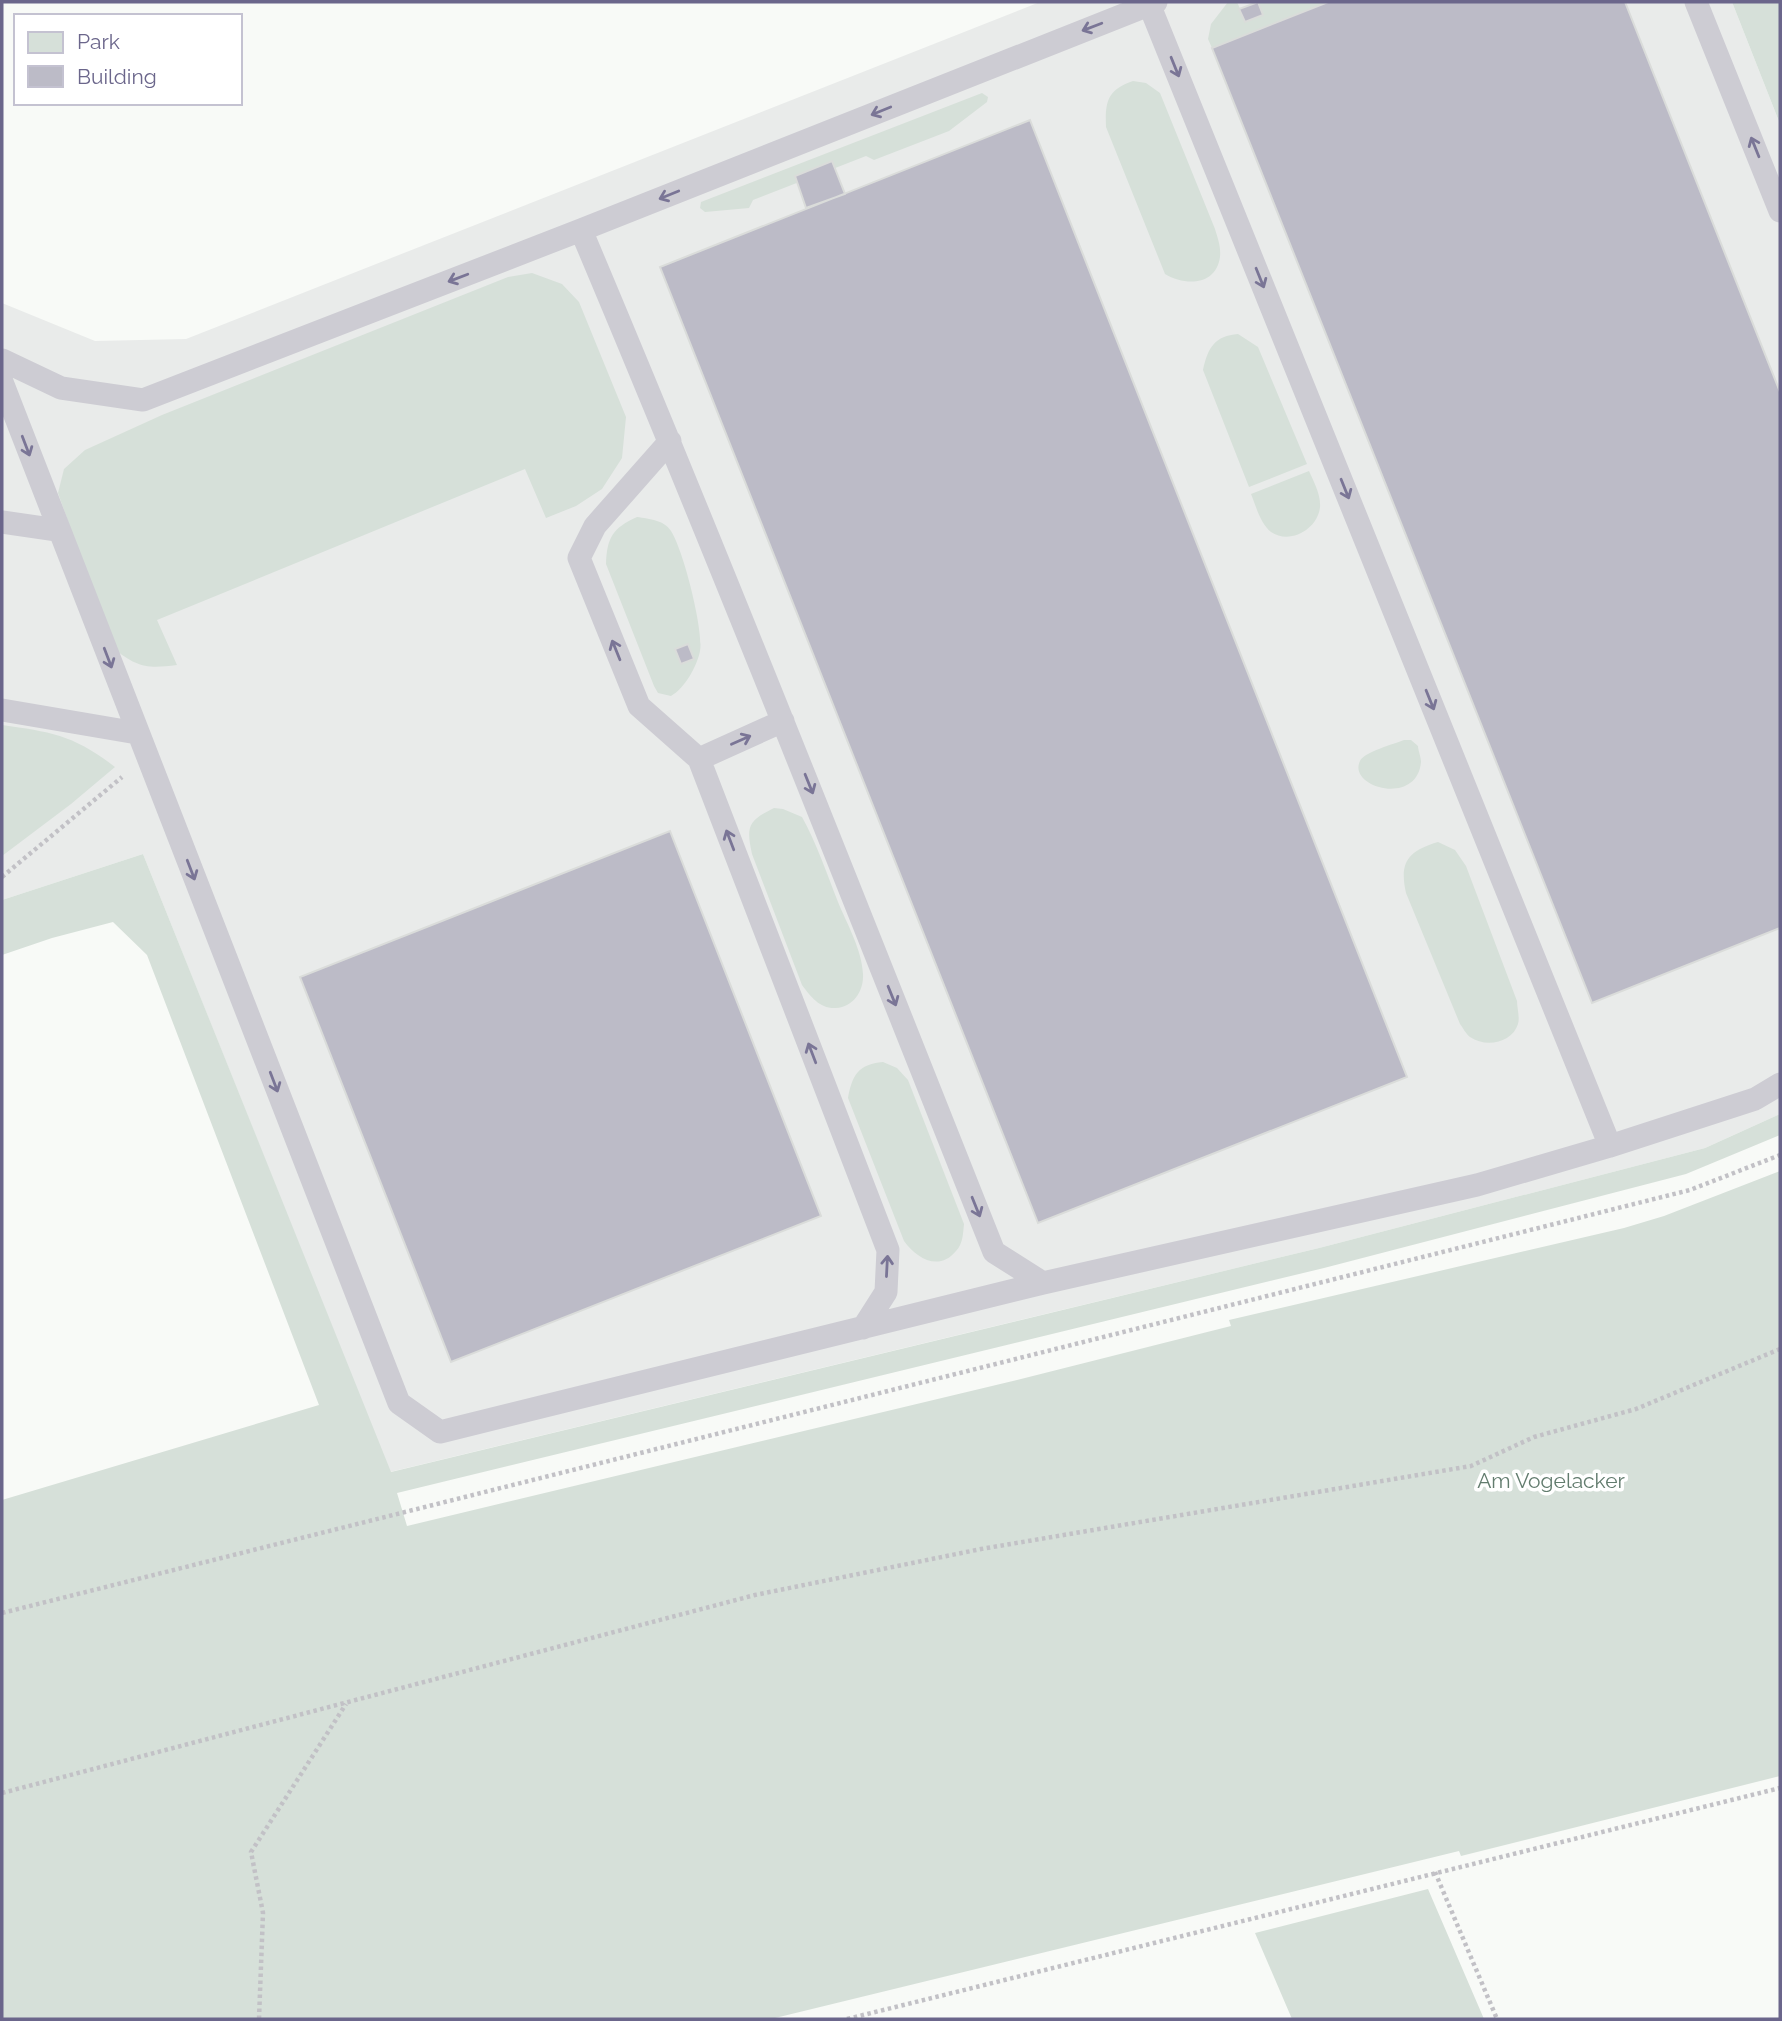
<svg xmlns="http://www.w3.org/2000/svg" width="1782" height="2021" font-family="Raleway,sans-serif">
<rect width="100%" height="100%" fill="#f8faf7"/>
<path fill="#e9ebea" d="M1040,2H1732L1780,124V1114L1705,1148L1319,1248L390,1472L143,854L2,900V303L95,341L186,339Z"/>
<path fill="#d6e0d9" d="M1228,2H1237L1246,22L1263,15L1258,2H1328L1212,48L1208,39L1211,24Z
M1732,2H1780V124Z
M1133,81L1146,83L1160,93L1215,229C1218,239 1221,247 1220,257C1216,286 1185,286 1165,274L1106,127C1105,102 1107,90 1133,81Z
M982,93L988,97L987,102L949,131L874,160L866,156L753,200L749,208L705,212L700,208L701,202Z
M532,273L562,284L579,302L626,417L622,458L602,489L576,506L546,518L525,469L157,620L177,665C146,669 137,667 113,648L58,493L64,469L85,450L162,415L508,277Z
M1238,334L1258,347L1307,464L1249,487L1203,370C1208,347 1215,336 1238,334Z
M1309,471C1314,482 1321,495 1320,507C1318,529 1290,545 1271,532C1260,523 1256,506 1251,494Z
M637,517C650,519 664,520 671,531C683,549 704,630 700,651C697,666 685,688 671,696L658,693L654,686L606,564C607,537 613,528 637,517Z
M2,725C51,732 74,735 115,767L71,804L2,856Z
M1404,740H1411L1418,746C1418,750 1421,757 1421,762C1417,807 1347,787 1360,761C1364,752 1394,744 1404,740Z
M774,808L783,809L802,817C817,844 827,874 838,902C847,924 862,950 863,974C864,990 854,1007 836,1008C820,1009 811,997 802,985L752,854C746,826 748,821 774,808Z
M1438,842L1455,850L1466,866L1517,1001C1517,1008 1520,1017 1518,1024C1512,1043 1486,1048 1470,1037C1466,1034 1463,1028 1460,1024L1406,893C1399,862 1408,851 1438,842Z
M143,854L391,1472L1319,1248L1705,1148L1780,1114V1135L1686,1174L1324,1268L397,1493L407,1526L1017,1380L1231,1326L1229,1320L1624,1228L1664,1216L1780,1171V1776L1461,1856L1459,1851L771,2019H2V1500L319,1405L147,955L113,922L52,938L2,955V900Z
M883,1062L897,1068L908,1080L964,1224C963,1233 963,1244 956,1251C939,1272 916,1258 904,1241L848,1098C852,1076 858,1064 883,1062Z
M1428,1889L1484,2019H1292L1255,1933Z"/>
<path fill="#bcbbc7" stroke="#dadcda" stroke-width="2" d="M1258,2L1263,15L1245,22L1239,9Z
M1328,2H1625L1780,392V928L1592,1003L1212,48Z
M1030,120L1407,1077L1038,1223L660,267Z
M832,161L845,194L806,208L795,176Z
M688,644L694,659L681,664L675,649Z
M670,831L821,1216L451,1362L300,977Z"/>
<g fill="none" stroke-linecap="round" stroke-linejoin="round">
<path stroke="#c2c1c6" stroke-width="4.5" stroke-dasharray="3.5 3.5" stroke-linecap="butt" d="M2,877L122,777
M2,1613L1690,1190L1780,1155
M2,1793L755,1595L981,1549L1471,1466L1534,1437L1636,1409L1780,1349
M1435,1872L1497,2019
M259,2019L263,1913L251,1852L346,1704
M847,2019L1780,1788"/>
<path stroke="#cdccd3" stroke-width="23" d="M1696,2L1780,211
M1149,4L1610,1146
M581,230C724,569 858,910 994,1252L1043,1283
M2,360L61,388L143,400L581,230L1156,2
M2,382L399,1403L440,1432L1043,1283L1477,1185L1610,1146L1755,1099L1780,1084
M670,441L595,526L579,558L639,706L699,759L888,1250L886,1292L863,1328
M2,522L57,530
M2,710L137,733
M699,759L783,721"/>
</g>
<defs><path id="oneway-shaft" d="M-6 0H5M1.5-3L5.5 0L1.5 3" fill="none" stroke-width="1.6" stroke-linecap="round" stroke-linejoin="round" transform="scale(1.75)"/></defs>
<g stroke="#7a7596">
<use href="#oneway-shaft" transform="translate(1092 27) rotate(159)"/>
<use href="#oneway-shaft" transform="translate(1175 67) rotate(68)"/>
<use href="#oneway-shaft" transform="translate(881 111) rotate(158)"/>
<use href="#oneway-shaft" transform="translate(1755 147) rotate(-112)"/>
<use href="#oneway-shaft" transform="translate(669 195) rotate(158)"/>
<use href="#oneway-shaft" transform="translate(458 278) rotate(159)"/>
<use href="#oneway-shaft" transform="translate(1260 278) rotate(68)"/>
<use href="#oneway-shaft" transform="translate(26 446) rotate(69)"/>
<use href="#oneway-shaft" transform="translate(1345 489) rotate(68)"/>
<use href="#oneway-shaft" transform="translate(616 650) rotate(-112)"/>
<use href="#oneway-shaft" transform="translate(108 658) rotate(69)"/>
<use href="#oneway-shaft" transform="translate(1430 700) rotate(68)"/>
<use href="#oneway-shaft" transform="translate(741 740) rotate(-24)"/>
<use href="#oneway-shaft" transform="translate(809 784) rotate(68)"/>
<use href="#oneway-shaft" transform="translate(730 840) rotate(-111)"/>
<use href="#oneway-shaft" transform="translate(191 870) rotate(69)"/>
<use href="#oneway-shaft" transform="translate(892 996) rotate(68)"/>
<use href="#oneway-shaft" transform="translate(812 1053) rotate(-111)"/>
<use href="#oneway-shaft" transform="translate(274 1082) rotate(69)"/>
<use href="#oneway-shaft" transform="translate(976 1207) rotate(68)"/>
<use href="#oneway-shaft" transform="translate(887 1266) rotate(-87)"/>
</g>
<g text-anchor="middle" stroke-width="7" stroke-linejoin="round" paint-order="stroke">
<g font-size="21" fill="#627c6e" stroke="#fff">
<text x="1551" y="1488">Am Vogelacker</text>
</g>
</g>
<rect width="1782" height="2021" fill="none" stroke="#6b668b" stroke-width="7"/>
<rect x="14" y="14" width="228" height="91" fill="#ffffff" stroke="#c4c2d1" stroke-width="2"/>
<rect x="28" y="32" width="35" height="21" fill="#d6e0d9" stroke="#c4c2d1" stroke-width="2"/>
<text x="77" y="49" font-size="21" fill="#6b668b">Park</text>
<rect x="28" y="66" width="35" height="21" fill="#bcbbc7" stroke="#c4c2d1" stroke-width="2"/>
<text x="77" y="84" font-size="21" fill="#6b668b">Building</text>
</svg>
